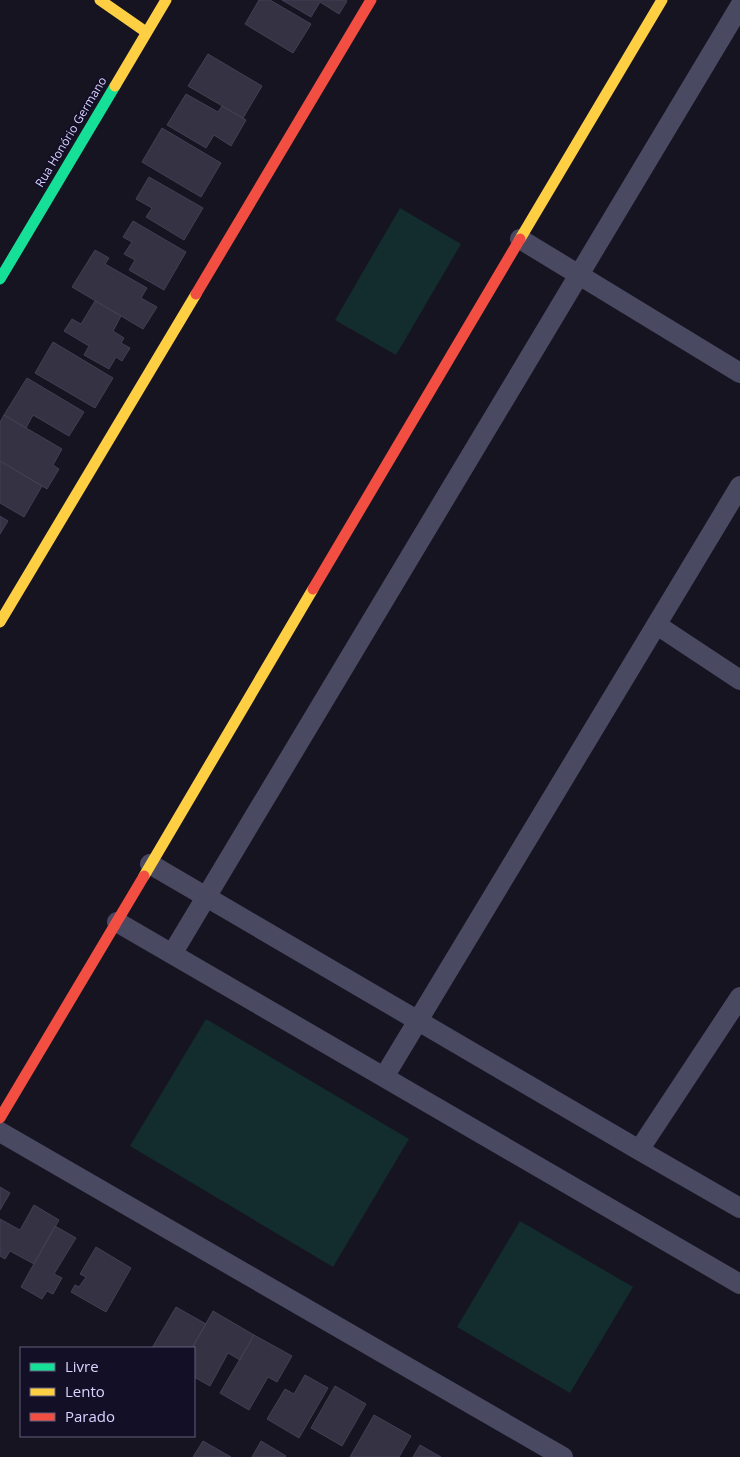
<svg xmlns="http://www.w3.org/2000/svg" width="740" height="1457" font-family="'Open Sans',sans-serif">
<rect width="100%" height="100%" fill="#161421"/>
<path fill="#132c2d" d="M400,208L461,244L396,355L335,320Z
M206,1019L409,1139L333,1267L130,1146Z
M520,1221L633,1287L570,1393L457,1327Z"/>
<path fill="#343243" stroke="#433f54" d="M259,0H270L311,24L293,53L245,24Z
M282,0H345L347,1L339,14L320,2L311,17Z
M208,54L262,86L243,118L188,86Z
M186,94L218,112L222,106L246,120L231,146L214,135L206,148L167,125Z
M162,128L221,163L201,197L142,162Z
M149,177L203,208L184,240L146,217L152,208L136,199Z
M133,221L186,252L164,290L129,270L135,260L124,254L132,242L123,237Z
M95,250L109,258L105,264L147,288L141,298L157,307L143,329L72,287Z
M95,301L121,316L113,331L124,338L121,343L130,348L122,361L116,357L109,369L84,355L89,346L64,331L72,319L81,324Z
M53,342L113,378L95,408L35,373Z
M27,378L84,412L69,436L33,415L26,428L4,415Z
M4,415L62,449L53,465L59,469L47,489L0,461V422Z
M0,461L42,486L24,517L0,503Z
M0,516L8,521L0,534Z
M0,1187L10,1193L0,1210Z
M34,1205L59,1220L34,1264L10,1251L5,1259L0,1256V1219L20,1230Z
M55,1226L76,1238L54,1274L62,1278L53,1294L47,1291L42,1299L21,1287Z
M96,1247L131,1268L106,1312L71,1292L75,1285L79,1287L86,1277L80,1274Z
M176,1307L206,1324L192,1348H152Z
M213,1311L254,1335L240,1360L228,1353L210,1386L194,1377V1348H192Z
M254,1335L292,1356L277,1382L268,1377L249,1410L220,1393Z
M305,1375L328,1388L299,1438L267,1419L285,1389L294,1394Z
M335,1386L366,1404L342,1446L311,1428Z
M374,1415L411,1436L399,1457H350Z
M203,1441L231,1457H193Z
M261,1441L286,1456L285,1457H252Z
M420,1445L441,1457H413Z"/>
<g fill="none" stroke-linecap="round" stroke-linejoin="round">
<path stroke="#4a4962" stroke-width="20" d="M520,239L740,373
M657,625L740,680
M150,864L639,1150L740,1208
M117,922L740,1284
M172,954L740,6
M384,1077L740,486
M0,1132L563,1457
M639,1150L740,997"/>
<path stroke="#16e098" stroke-width="11" d="M0,279L115,86"/>
<path stroke="#ffcf43" stroke-width="11" d="M100,0L146,32
M115,86L166,0
M520,239L662,0
M0,622L196,294
M144,876L313,589"/>
<path stroke="#f24e42" stroke-width="11" d="M196,294L371,0
M313,589L520,239
M0,1118L144,876"/>
</g>
<g text-anchor="middle" stroke-width="4" stroke-linejoin="round" paint-order="stroke">
<g font-size="12" fill="#d9d4ff" stroke="#130f26">
<text transform="translate(71 132) rotate(-59)" y="4">Rua Honório Germano</text>
</g>
</g>
<rect x="20" y="1347" width="175" height="90" fill="#130f26" stroke="#625e7d"/>
<rect x="30" y="1363" width="25" height="8" fill="#16e098" stroke="#625e7d"/>
<text x="65" y="1372" font-size="15" fill="#d9d4ff">Livre</text>
<rect x="30" y="1388" width="25" height="8" fill="#ffcf43" stroke="#625e7d"/>
<text x="65" y="1397" font-size="15" fill="#d9d4ff">Lento</text>
<rect x="30" y="1413" width="25" height="8" fill="#f24e42" stroke="#625e7d"/>
<text x="65" y="1422" font-size="15" fill="#d9d4ff">Parado</text>
</svg>
